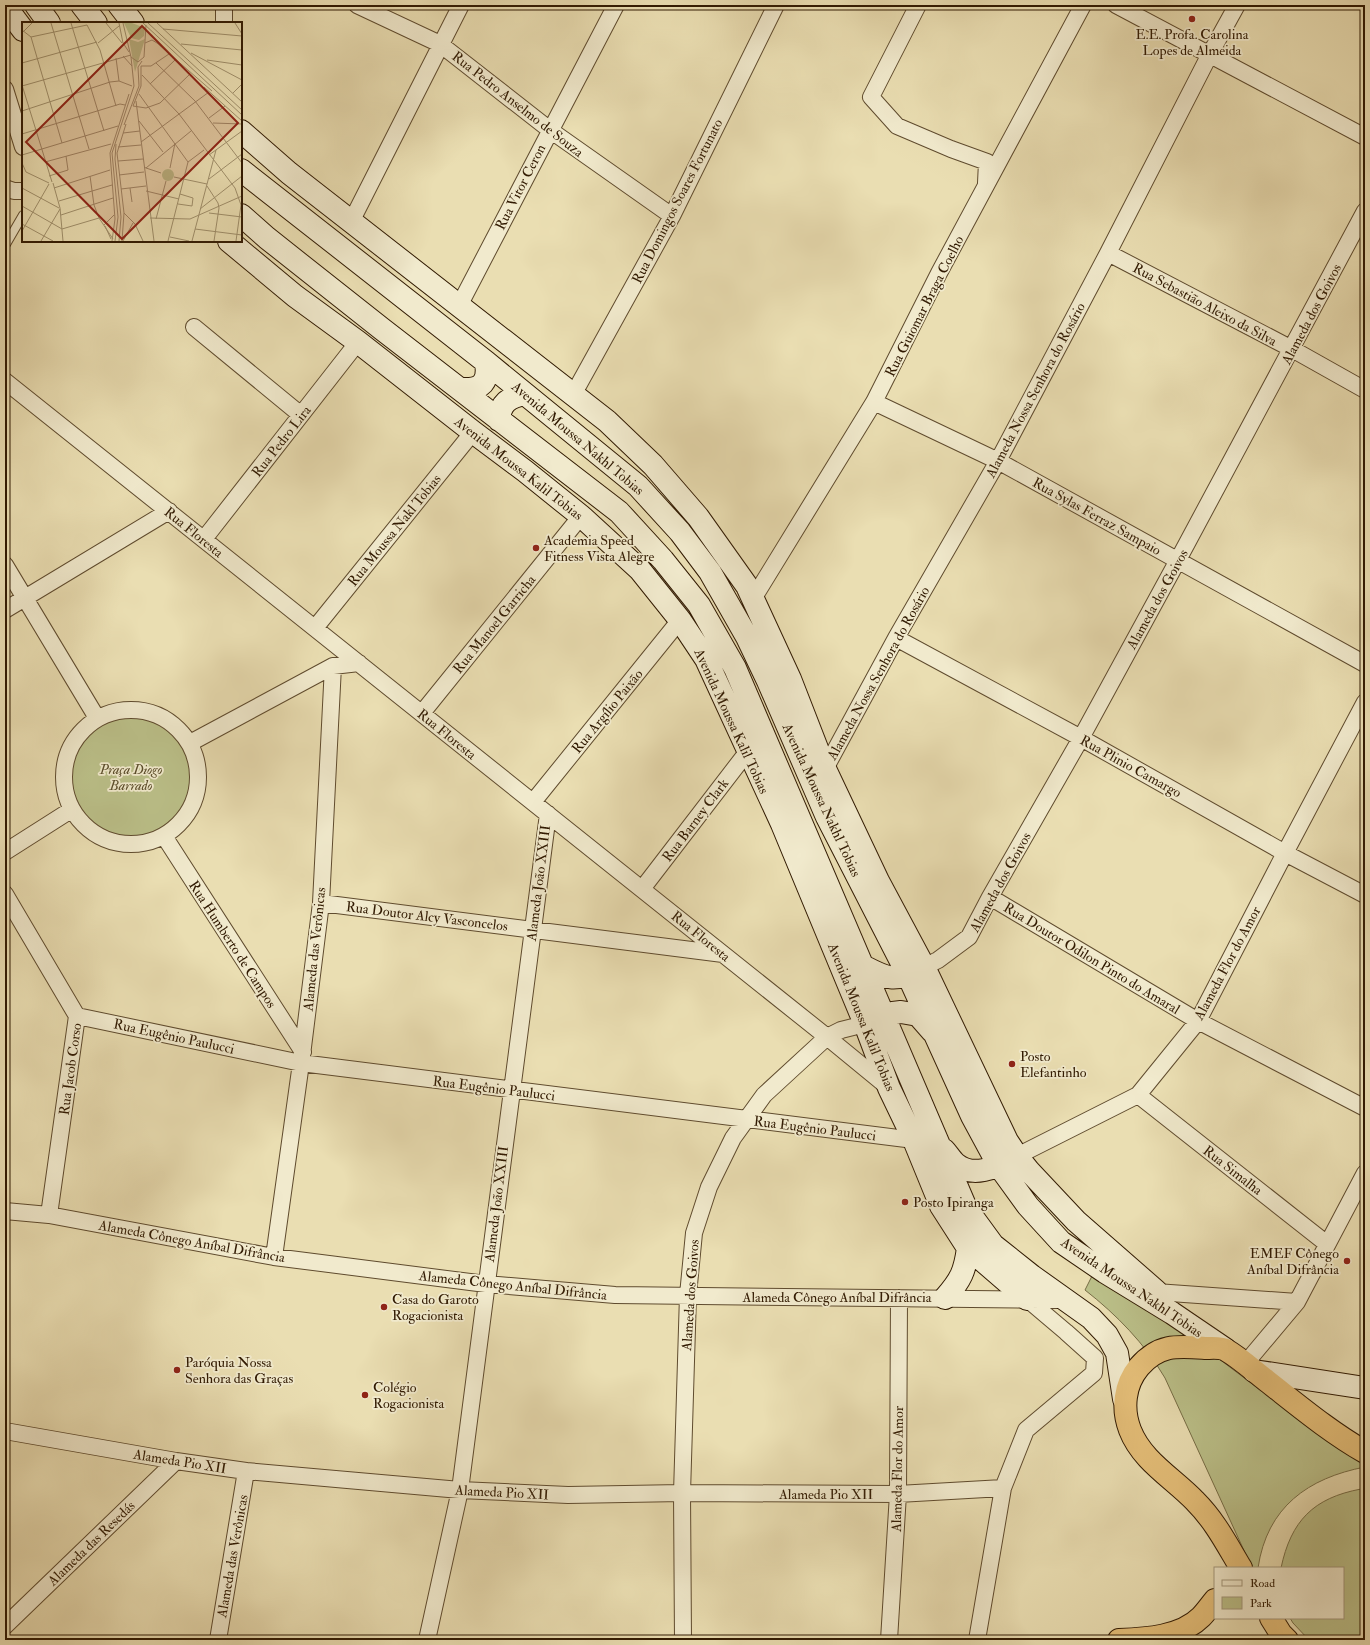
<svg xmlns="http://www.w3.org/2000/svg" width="1370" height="1645" font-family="'IM FELL Double Pica',serif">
<rect width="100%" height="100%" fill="#eadeb2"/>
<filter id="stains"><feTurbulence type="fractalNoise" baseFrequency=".005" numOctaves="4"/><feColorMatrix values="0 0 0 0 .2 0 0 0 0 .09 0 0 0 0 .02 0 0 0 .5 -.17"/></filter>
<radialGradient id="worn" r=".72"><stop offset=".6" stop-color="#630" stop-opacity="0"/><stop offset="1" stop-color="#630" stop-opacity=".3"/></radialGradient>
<path fill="#bbc089" stroke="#766d46" d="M66 777a65 65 0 1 1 130 0a65 65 0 1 1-130 0Z
M1092,1276L1182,1331L1300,1420L1365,1465V1467C1308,1478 1267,1507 1258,1568H1252L1165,1378C1145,1344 1117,1315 1085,1290Z
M1361,1489H1365V1640H1309L1293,1623L1290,1618H1343V1568H1281C1291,1521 1313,1498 1361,1489Z"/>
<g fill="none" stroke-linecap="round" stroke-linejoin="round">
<g stroke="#5f4b2e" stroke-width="10">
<path id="lane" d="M5,246L23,215"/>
</g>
<g stroke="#5f4b2e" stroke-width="18">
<path id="street" d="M357,5L440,44L550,130L672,216
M918,5L871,97L897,126L951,149L987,162L986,183
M1116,5L1365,137
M224,23V5
M5,89L23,147
M5,188L14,191H23
M351,222L461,5
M1108,253L1292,349L1365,390
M459,306L616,5
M194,327L301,415
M5,381L827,1037L888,1087
M573,395L672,216L776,5
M874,402L998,461L1365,664
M204,539L358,342
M5,565L97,718
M753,599L874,402L939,273L1083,5
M5,610L169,511
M315,628L473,432
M896,638L1081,738L1285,853L1365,895
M64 777a67 67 0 1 1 134 0a67 67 0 1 1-134 0Z
M422,713L581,516
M190,743L333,666
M825,769L896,638L998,461L1108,253L1210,54L1237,5
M533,802L680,620
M164,836L303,1052
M5,852L71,810
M642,889L748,751
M5,894L77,1016L49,1215
M990,897L1198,1021L1365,1108
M321,903L723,954
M924,967L938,960L969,937L990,897L1081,738L1178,560L1365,211
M77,1016L301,1063L914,1140
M1138,1095L1327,1244
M1017,1156L1138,1095L1198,1021L1285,853L1365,702
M5,1211L49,1215L274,1257L486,1284L615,1295L1064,1300
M274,1257L301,1063L321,903L333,666L359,663
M1156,1292L1297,1302
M1245,1364L1297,1302L1365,1173
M5,1431L176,1461L246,1471L460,1490L568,1495L682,1493L898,1494L1003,1488
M5,1626L176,1461
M218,1640L246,1471
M427,1640L460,1490L548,814
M683,1640L682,1493L688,1295L694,1233L709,1187L733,1138L764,1095L827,1037L841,1030L865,1024
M889,1640L898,1494L899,1298
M977,1640L1003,1488L1026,1430L1094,1373L1095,1358L1066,1332L1027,1299"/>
</g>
<g stroke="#311a02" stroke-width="24">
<path id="secondary" d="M36,5L49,23
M82,5L96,23
M119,5L133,23
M5,6L23,30
M241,131L289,173L607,421L653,465L698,517L747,586L790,679L825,769L878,881L924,967L1007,1141L1017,1156L1029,1171L1076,1221L1156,1291
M241,170L486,362L638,486L680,532L710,572L747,637L768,681L827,817L908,975L972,1116L999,1166L1028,1206L1061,1242L1105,1272L1172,1313L1225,1349
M241,215L267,238L382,329L619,512L663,560L699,605L735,668L966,1208L993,1245L1032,1276L1091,1318L1107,1335L1117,1353L1124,1399
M229,241L295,296L358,342L473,432L525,471L581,516L640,570L680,620L706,659L782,824L865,1024L889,1088L914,1140L941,1206L968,1248L1027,1299
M462,389C482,390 489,382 486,362
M499,420C500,403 509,397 525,394
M861,965C886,978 893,983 919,970
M870,1023L893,1013L901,1012L918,1015L932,1031
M944,1150C948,1154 951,1160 956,1164C973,1178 995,1168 1012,1158
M945,1298C961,1280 965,1271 968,1248
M1254,1371L1365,1388"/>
</g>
<g stroke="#311a02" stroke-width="24">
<path id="highway" d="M1241,1568C1226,1543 1215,1521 1195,1501C1173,1478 1142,1461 1130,1430C1122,1409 1124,1385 1139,1367C1159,1344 1177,1346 1205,1348C1211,1348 1221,1347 1226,1350C1240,1358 1254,1371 1267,1381C1299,1406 1330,1432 1365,1452
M1271,1618L1281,1634L1287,1640
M1119,1640C1146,1639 1181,1637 1201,1617C1206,1612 1210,1606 1215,1600"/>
</g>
<use href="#lane" stroke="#f1eacd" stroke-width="8"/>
<use href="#street" stroke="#f1eacd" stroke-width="16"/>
<use href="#secondary" stroke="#f1eacd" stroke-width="22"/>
<use href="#highway" stroke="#e5bf79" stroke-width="22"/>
</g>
<g fill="#8f2418" stroke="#f1eacd" stroke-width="1.5">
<circle cx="1192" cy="19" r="4"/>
<circle cx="536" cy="548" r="4"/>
<circle cx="1012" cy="1064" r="4"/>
<circle cx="905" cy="1202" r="4"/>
<circle cx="1347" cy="1261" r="4"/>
<circle cx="384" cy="1307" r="4"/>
<circle cx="177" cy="1370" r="4"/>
<circle cx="365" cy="1395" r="4"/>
</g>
<g text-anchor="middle" stroke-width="3.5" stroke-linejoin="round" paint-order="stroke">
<g font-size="14" fill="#311a02" stroke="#f1eacd" text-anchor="start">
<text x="1192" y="39" text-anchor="middle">E.E. Profa. Carolina<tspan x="1192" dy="16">Lopes de Almeida</tspan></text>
<text x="544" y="545">Academia Speed<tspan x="544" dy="16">Fitness Vista Alegre</tspan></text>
<text x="1020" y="1061">Posto<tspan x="1020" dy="16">Elefantinho</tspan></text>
<text x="913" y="1207">Posto Ipiranga</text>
<text x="1339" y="1258" text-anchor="end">EMEF Cônego<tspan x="1339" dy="16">Aníbal Difrância</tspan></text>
<text x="392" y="1304">Casa do Garoto<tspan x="392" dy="16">Rogacionista</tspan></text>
<text x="185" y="1367">Paróquia Nossa<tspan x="185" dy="16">Senhora das Graças</tspan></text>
<text x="373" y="1392">Colégio<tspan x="373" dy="16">Rogacionista</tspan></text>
</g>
<g font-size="14" fill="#311a02" stroke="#f1eacd">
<text transform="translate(518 104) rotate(38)" y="5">Rua Pedro Anselmo de Souza</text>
<text transform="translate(520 187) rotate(-63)" y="5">Rua Vitor Ceron</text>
<text transform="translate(677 201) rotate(-63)" y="5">Rua Domingos Soares Fortunato</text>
<text transform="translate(1205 304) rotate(28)" y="5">Rua Sebastião Aleixo da Silva</text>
<text transform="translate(924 306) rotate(-63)" y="5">Rua Guiomar Braga Coelho</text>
<text transform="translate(1311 314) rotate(-62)" y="5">Alameda dos Goivos</text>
<text transform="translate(1035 390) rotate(-62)" y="5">Alameda Nossa Senhora do Rosário</text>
<text transform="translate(578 438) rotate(40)" y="5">Avenida Moussa Nakhl Tobias</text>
<text transform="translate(281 441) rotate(-52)" y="5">Rua Pedro Lira</text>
<text transform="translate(519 468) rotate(38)" y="5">Avenida Moussa Kalil Tobias</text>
<text transform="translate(1097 516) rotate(29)" y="5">Rua Sylas Ferraz Sampaio</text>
<text transform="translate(394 530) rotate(-51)" y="5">Rua Moussa Nakl Tobias</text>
<text transform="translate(194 532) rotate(39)" y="5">Rua Floresta</text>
<text transform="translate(1157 599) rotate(-61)" y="5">Alameda dos Goivos</text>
<text transform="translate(494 624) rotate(-51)" y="5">Rua Manoel Garricha</text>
<text transform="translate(878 673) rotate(-61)" y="5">Alameda Nossa Senhora do Rosário</text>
<text transform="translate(607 711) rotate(-51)" y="5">Rua Argílio Paixão</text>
<text transform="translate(732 721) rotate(65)" y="5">Avenida Moussa Kalil Tobias</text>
<text transform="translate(447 734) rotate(39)" y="5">Rua Floresta</text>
<text transform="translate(1131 766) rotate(29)" y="5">Rua Plinio Camargo</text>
<text transform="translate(822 800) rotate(65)" y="5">Avenida Moussa Nakhl Tobias</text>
<text transform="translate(695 820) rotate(-53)" y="5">Rua Barney Clark</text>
<text transform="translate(1000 882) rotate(-61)" y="5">Alameda dos Goivos</text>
<text transform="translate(538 883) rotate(-83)" y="5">Alameda João XXIII</text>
<text transform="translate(427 916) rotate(7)" y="5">Rua Doutor Alcy Vasconcelos</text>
<text transform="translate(701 936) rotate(39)" y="5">Rua Floresta</text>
<text transform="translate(233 944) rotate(57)" y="5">Rua Humberto de Campos</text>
<text transform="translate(314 949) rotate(-84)" y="5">Alameda das Verônicas</text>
<text transform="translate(1092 958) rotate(31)" y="5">Rua Doutor Odilon Pinto do Amaral</text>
<text transform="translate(1227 963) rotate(-62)" y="5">Alameda Flor do Amor</text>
<text transform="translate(862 1017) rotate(68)" y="5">Avenida Moussa Kalil Tobias</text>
<text transform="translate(174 1036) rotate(12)" y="5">Rua Eugênio Paulucci</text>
<text transform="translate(70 1069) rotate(-82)" y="5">Rua Jacob Corso</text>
<text transform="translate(494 1088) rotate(7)" y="5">Rua Eugênio Paulucci</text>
<text transform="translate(815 1128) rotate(7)" y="5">Rua Eugênio Paulucci</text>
<text transform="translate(1233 1170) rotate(38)" y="5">Rua Simalha</text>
<text transform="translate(496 1204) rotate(-83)" y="5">Alameda João XXIII</text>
<text transform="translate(192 1241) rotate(10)" y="5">Alameda Cônego Aníbal Difrância</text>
<text transform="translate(513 1285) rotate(6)" y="5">Alameda Cônego Aníbal Difrância</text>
<text transform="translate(1132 1287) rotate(34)" y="5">Avenida Moussa Nakhl Tobias</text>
<text transform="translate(690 1295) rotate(-86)" y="5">Alameda dos Goivos</text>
<text x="837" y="1302">Alameda Cônego Aníbal Difrância</text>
<text transform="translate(180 1461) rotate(9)" y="5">Alameda Pio XII</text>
<text transform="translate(897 1469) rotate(-89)" y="5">Alameda Flor do Amor</text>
<text transform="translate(502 1492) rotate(3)" y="5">Alameda Pio XII</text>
<text x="826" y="1499">Alameda Pio XII</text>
<text transform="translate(91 1543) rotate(-44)" y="5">Alameda das Resedás</text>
<text transform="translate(232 1556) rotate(-80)" y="5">Alameda das Verônicas</text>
</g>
<g font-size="14" font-style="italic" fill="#5a4c2a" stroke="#f1eacd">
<text x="131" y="774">Praça Diogo<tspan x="131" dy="16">Barrado</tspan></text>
</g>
</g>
<g transform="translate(22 22)">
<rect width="220" height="220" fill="#eadeb2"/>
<path d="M102,1H110L123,6L122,14L117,18L109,16ZM107,17L116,20L123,17L113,50ZM140 153a6 6 0 1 1 12 0a6 6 0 1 1-12 0Z" fill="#bbc089"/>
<path fill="none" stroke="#a0906c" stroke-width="1" d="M29,1L67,127M49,1L82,109M84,1L100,21M97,1L101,21L107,30M101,1L109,35L116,40L122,35L124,3M121,1L220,93M126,1L220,88M135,1L220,80M213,1L220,12M65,3L78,28L94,84M141,7L220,14M0,8L9,15L40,121M0,11L10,1M9,15L65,3M76,21L97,4M123,21L130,18L135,21L190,69M159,22L220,28M169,31L220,58M101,34L110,44M94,36L97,59M185,38L220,43M0,41L75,20M134,41L173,79L220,141M120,53L157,92L213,166L219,183L214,219M128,62L153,38M0,63L30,160M0,64L109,33M182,65L220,99M211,71L220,62M117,72L166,140M114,79L132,219M111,84L119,64V44H129L147,32M111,84L124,86L138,81L168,52M0,89L88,60L97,59L110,64M187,96L203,84M117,99L141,130M191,101L220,102M102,103L117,64L116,45L120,39M101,111L118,109M0,112L98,82L103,83M119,120L187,70M94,122L93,137L99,195L97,219M96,125L119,123M0,133L96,104M187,133L220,109M96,139L121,137M23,140L89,122M0,141L4,150L27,161M122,145L124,146L169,109M124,146L139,151M148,146L153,121M97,153L122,150M27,154L46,148L44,134M68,154L72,183L77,196L91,217M152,155L185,162M187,157L220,132M31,161L38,186L41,219M185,164L196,181L197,186L192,219M0,166L37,186M32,166L88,148M108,166L110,180M99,167L124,164M124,169L157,177M37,179L90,163M156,182L170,184L171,176L158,172M0,184L40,207L77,196M178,187L220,154M102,191L113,202L121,219M187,191L220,195M39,193L91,176M128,196L168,197L220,174M134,197L144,159M0,202L31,219M82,203L92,193M83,204L89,217M173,207L220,213M0,209L27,162M148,215L167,219M19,219L38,187M90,219L93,197L88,131L107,72M93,219L96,195L90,131L112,64L109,35M100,219L102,191L95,131L104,102M101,219L111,201M146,219L166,140L182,128M170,219L194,128"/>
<path fill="#8f2418" fill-opacity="0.15" stroke="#8f2418" stroke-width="2" d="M120,4L216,101L100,217L4,120Z"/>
<rect width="220" height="220" fill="none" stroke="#311a02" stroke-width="2"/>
</g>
<rect width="1370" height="1645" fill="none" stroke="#eadeb2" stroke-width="20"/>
<rect x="6" y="6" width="1358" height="1633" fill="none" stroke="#311a02" stroke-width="2"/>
<rect x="10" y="10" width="1350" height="1625" fill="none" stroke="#311a02"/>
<rect x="1214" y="1567" width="130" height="52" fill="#f1eacd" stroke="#a4977c"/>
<rect x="1222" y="1580" width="20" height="6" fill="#f1eacd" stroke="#a4977c"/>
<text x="1250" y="1587" font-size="12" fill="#311a02">Road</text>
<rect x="1222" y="1597" width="20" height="12" fill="#bbc089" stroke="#a4977c"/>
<text x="1250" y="1607" font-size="12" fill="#311a02">Park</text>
<rect width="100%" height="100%" filter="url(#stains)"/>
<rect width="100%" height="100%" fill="url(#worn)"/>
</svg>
